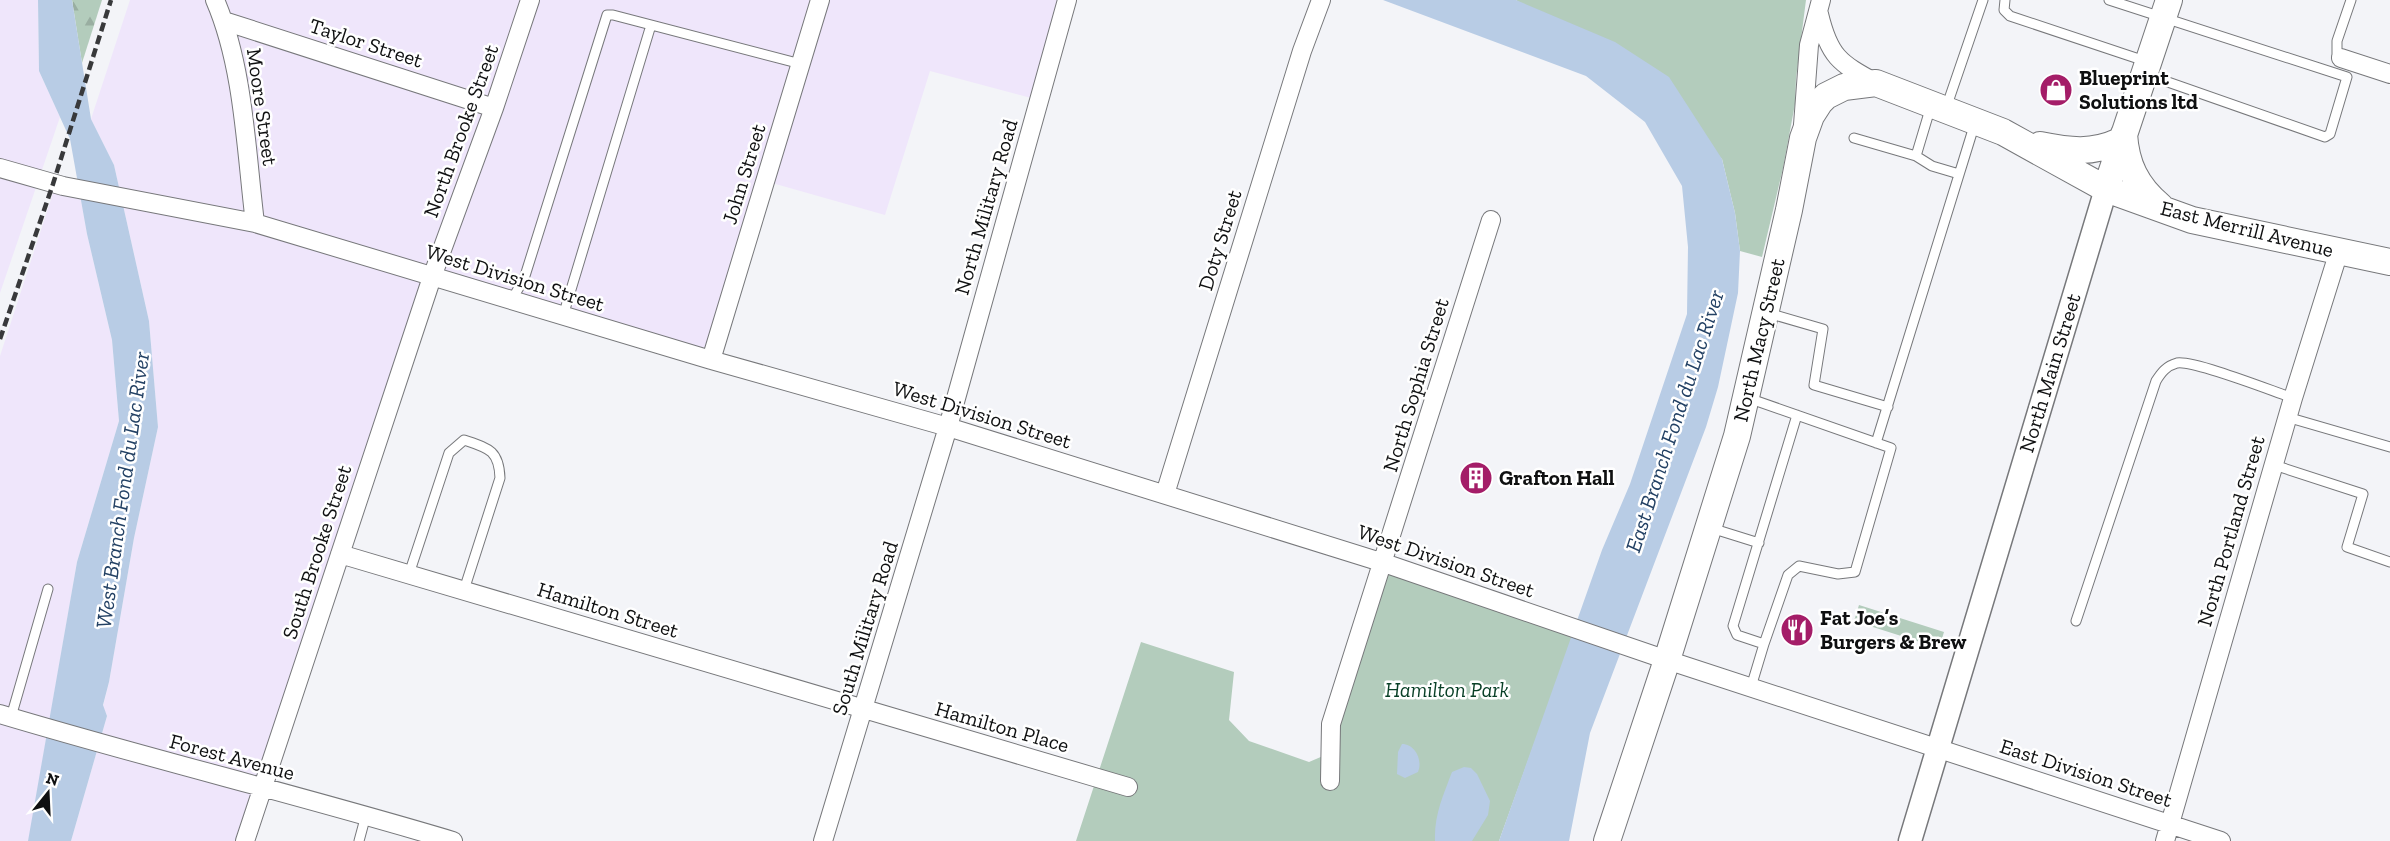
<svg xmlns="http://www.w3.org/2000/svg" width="2390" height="841" font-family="'Zilla Slab',serif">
<defs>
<pattern id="forest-firs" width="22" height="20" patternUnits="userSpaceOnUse" patternTransform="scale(1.5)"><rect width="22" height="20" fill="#b3ccbc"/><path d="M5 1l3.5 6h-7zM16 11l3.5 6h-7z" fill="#99aea1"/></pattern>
</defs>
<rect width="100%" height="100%" fill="#f3f4f8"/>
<path fill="#efe6fb" d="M0,0H38L39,71L60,117L0,293Z
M130,0H1067L1039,100L930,71L885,215L765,181L711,360L432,278L245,841H71L107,716L103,706L109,682L134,538L158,427L149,321L114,165L91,119Z
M56,184L79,189L87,234L112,340L119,421L77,562L29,838L28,841H0V356Z"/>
<path fill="#b3ccbc" d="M1516,0H1806L1796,78L1795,104L1783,168L1762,257L1740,251L1735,213L1722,159Z
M1384,563L1576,628L1499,841H1076L1141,642L1234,672L1229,720L1249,741L1309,762L1330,753Z
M1859,605L1944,632L1939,648L1854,621Z"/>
<path fill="url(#forest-firs)" d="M72,0H102L82,63Z"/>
<path fill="#b8cce5" d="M38,0H72L91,119L114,165L149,321L158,427L134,538L109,682L103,705L107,716L71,841H28L77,562L119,421L112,340L87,234L70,139L39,71Z
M1383,0H1516L1615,42L1669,77L1722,159L1735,213L1740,251L1738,293L1718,387L1706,427L1590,733L1569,841H1499L1602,550L1630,484L1687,314L1688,247L1682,186L1645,122L1586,76Z
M1402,744C1415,744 1423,760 1418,772L1405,778L1397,774L1398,752Z
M1464,767L1471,768L1477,774L1490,801L1488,815L1472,841H1435C1434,815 1443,796 1452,772Z"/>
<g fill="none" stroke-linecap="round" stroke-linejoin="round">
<g stroke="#77787b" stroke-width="11">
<path id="service" d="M2005,0L2004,10L2010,16L2145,61
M2109,0L2347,77L2330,134L2325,137L2145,74
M2341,58L2337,56V41L2351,0
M1931,106L1916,156L1932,166L1959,174
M1946,108L1983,0
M1854,138L1916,156
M511,301L524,279L607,15H613L801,64
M1768,313L1823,329L1814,385L1888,407
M563,316L651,25
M1748,398L1891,448L1855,572L1838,574L1799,566L1788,575L1764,644L1737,635L1733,626L1797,415
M2287,417L2390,447
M1876,443L1975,123
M2274,465L2363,494L2347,547L2390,562
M1711,528L1759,543
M409,574L449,453L464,440C488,448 499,450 500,478L464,590
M2076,621L2156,381C2161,373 2166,366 2177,363C2194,360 2272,391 2293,398
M1751,687L1764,644
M11,717L48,589
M359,841L366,815"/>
</g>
<g stroke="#77787b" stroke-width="20">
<path id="minor" d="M215,0C244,67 246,151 255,223
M1819,14C1829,56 1839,63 1876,83
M224,21L494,108
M2341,58L2390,74
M1803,125L1809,45L1821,0
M0,168L63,186L255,223L711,360L948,427L1384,563L1667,660L2221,841
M711,360L820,0
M1165,494L1302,51L1321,0
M340,554L1128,787
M0,714C150,759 303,796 453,841
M1330,781L1331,724L1491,220
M245,841L432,277L494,108L530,0
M823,841L948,427L1067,0
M2165,841L2293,398L2339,251"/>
</g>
<g stroke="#77787b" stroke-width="25">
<path id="tertiary" d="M1910,841L2106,189"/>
</g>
<g stroke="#77787b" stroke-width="28">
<path id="secondary" d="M2124,134C2126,164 2136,186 2160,206
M2040,145C2070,151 2092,154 2120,141
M2106,189L2169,0
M1607,841L1667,660L1737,436L1789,210L1803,138L1811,116L1820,102L1826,96L1844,87L1876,83L2003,132L2106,189L2192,220L2390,262"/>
</g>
<use href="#service" stroke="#fff" stroke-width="9"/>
<use href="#minor" stroke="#fff" stroke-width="18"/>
<use href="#tertiary" stroke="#fff" stroke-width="22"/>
<use href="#secondary" stroke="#fff" stroke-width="26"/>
<path stroke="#38393b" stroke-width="4.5" stroke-dasharray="9 4.5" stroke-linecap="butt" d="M0,339L53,184L111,0"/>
</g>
<defs>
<g id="shop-disc" transform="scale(1.725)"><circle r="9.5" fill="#a41d68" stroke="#fff"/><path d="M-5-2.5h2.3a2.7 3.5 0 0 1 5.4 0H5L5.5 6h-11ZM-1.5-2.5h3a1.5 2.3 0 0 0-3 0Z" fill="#fff"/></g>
<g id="building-disc" transform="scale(1.725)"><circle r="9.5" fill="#a41d68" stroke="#fff"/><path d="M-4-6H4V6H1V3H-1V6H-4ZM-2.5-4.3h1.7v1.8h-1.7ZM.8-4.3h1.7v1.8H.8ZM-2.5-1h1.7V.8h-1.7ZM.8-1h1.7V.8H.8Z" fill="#fff"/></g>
<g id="restaurant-disc" transform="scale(1.725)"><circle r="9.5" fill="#a41d68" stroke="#fff"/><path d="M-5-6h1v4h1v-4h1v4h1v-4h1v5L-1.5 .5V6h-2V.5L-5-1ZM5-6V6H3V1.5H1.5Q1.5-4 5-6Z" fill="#fff"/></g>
</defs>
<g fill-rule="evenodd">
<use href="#shop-disc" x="2056" y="90"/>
<use href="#building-disc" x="1476" y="478"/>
<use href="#restaurant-disc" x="1797" y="630"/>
</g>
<g text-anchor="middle" stroke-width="5" stroke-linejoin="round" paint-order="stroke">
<g font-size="21" fill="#0f1011" stroke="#fff">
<text transform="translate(366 43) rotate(18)" y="7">Taylor Street</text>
<text transform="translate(262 107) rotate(82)" y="7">Moore Street</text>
<text transform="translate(461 131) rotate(-70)" y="7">North Brooke Street</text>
<text transform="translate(744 174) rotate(-73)" y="7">John Street</text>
<text transform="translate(986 207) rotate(-74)" y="7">North Military Road</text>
<text transform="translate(2247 229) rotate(14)" y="7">East Merrill Avenue</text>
<text transform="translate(1220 240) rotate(-73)" y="7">Doty Street</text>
<text transform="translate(515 278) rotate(17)" y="7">West Division Street</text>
<text transform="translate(1759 340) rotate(-77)" y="7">North Macy Street</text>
<text transform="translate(2050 373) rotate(-73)" y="7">North Main Street</text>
<text transform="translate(1416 385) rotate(-73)" y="7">North Sophia Street</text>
<text transform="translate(982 415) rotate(17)" y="7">West Division Street</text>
<text transform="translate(2231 531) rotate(-74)" y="7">North Portland Street</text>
<text transform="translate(317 552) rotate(-72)" y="7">South Brooke Street</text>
<text transform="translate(1446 561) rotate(19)" y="7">West Division Street</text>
<text transform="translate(608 610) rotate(17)" y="7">Hamilton Street</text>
<text transform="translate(865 628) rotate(-73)" y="7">South Military Road</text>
<text transform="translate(1002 727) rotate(16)" y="7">Hamilton Place</text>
<text transform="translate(232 757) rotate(15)" y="7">Forest Avenue</text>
<text transform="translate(2086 773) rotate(18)" y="7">East Division Street</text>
</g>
<g font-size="21" font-weight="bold" fill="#0f1011" stroke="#fff" text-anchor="start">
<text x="2079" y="85">Blueprint<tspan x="2079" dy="24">Solutions ltd</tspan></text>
<text x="1499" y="485">Grafton Hall</text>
<text x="1820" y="625">Fat Joe’s<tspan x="1820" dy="24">Burgers &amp; Brew</tspan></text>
</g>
<g font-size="21" font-style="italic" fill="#094027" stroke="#fff">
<text x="1447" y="697">Hamilton Park</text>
</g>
<g font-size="22" font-style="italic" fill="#234164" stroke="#fff">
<text transform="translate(1674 421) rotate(-72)" y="8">East Branch Fond du Lac River</text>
<text transform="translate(122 490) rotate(-82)" y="8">West Branch Fond du Lac River</text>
</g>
</g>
<g transform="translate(48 793) rotate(18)" stroke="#ffffff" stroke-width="4.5" paint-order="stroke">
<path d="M0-4.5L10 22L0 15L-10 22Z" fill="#0f1011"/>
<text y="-9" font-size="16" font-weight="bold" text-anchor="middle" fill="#0f1011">N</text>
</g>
</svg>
